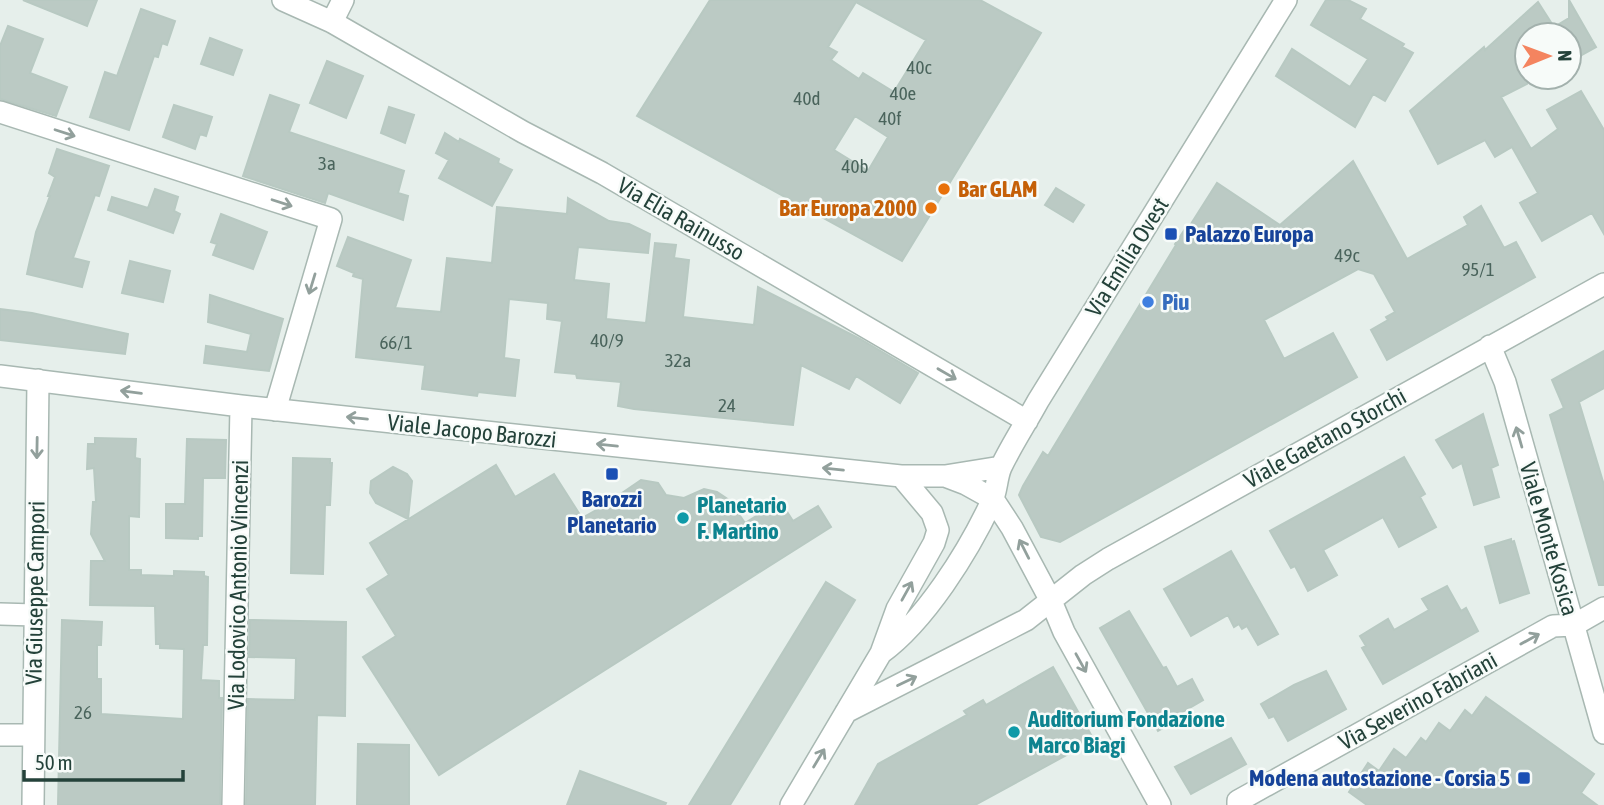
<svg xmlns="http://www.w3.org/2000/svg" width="1604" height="805" font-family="'Asap Condensed',sans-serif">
<rect width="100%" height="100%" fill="#e6efeb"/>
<path fill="#bbcac4" stroke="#b8c9c2" stroke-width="2" fill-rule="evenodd" d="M23,0H97L87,26Z
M710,0H980L1041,33L902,261L637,116ZM856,2L926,40L894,92L863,73L859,79L831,60L837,52L828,47ZM855,116L888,137L868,171L834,150Z
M1326,0H1348L1366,9L1360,19L1404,44L1402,47L1413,53L1385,101L1373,94L1355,127L1276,76L1292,49L1350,87L1368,59L1311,25Z
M1569,0L1596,47L1569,62V35H1527V84L1501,97L1531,149L1558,129L1547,110L1581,91L1604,130V234L1592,213L1542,241L1520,203L1538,193L1512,147L1495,157L1485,140L1438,164L1410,111L1484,47L1485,50L1538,2L1554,27L1569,18Z
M141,9L175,21L167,45L162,43L158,57L154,56L129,130L90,117L105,72L117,76Z
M8,26L43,39L30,73L67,87L56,116L0,99V46Z
M210,38L242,50L233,75L201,64Z
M327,61L363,76L346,118L310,103Z
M270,95L299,105L289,132L404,171L398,193L408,196L403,220L328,193L325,203L243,176Z
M174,105L212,117L206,136L200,134L195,149L163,137Z
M389,107L414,115L405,143L381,133Z
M445,133L459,142L460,139L499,159L498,163L512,170L492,206L439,178L449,160L436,153Z
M57,149L109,166L99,196L95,195L73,258L89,262L82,287L27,274L36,232L50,196H48L55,177L49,173Z
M1353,161L1407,259L1468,225L1464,217L1481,206L1504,248L1516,242L1535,277L1387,360L1371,330L1388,320L1386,317L1395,312L1374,274L1358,269L1264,320L1284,359L1333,333L1357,377L1060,542L1041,537L1019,495L1023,486L1043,452L1048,456L1176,245L1175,244L1187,226L1189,227L1217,183L1280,225Z
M1056,188L1084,205L1073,222L1045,205Z
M155,189L178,197L174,211L180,214L173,233L108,210L112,197L148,208Z
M568,198L609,221L629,224L650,234L648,253L578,247L574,280L609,284L606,319L646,323L655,243L676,245L674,258L689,260L683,317L754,325L758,287L860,339L918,373L900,403L856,376L849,389L801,365L793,425L634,409L618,406L621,382L577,378L576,374L555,372L562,321L547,319L548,303L509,299L504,358L519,360L515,396L478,392L477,396L422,389L425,365L356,357L363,279L353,276L354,273L337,266L348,237L411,260L395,308L441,312L447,258L492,263L497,207L567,214Z
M221,214L267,232L253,269L213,255L217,244L211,242Z
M130,261L170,271L163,302L122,293Z
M210,295L283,319L269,371L204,363L206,346L247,352L251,334L208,322Z
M0,309L32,313L128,334L125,354L0,340Z
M1604,351V388L1579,402L1604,485V585H1599L1550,415L1564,408L1552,380Z
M1483,414L1498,465L1491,468L1499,497L1474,505L1462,463L1453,468L1436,440Z
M95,438L136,439L135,458L140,459L139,517L129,516V570H141V575L174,576V571L204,572V576L208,577L207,645H203L201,680L219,681V698H222L220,805H58L62,620L102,622L101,645H97V679H101V714L183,719L184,649L160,648V644H156L155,606L90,605L91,561H105L91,534L93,502H96L94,468L87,469L88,444H95Z
M187,439L226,440L225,478H203L202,536H198V539L166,538V504H185Z
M1404,457L1425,494L1420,497L1436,527L1399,547L1383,517L1323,550L1337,575L1308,591L1295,566L1291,568L1270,531Z
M293,458L330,459V463H332L330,505H325L323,574L291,573Z
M496,465L515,497L554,474L582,518L600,508L641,480L658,483L666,495L684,498L704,489L717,492L729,500L745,523L780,501L793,521L818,506L831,527L439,775L363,657L396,636L367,589L389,575L370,543Z
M393,467L407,474L412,481L408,519L376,503L370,493L371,481Z
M1511,539V542L1514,541L1529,593L1500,603L1485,547Z
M1231,551L1278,634L1258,645L1247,626L1242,629L1239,624L1234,627L1228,615L1191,636L1164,589Z
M826,582L855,600L730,805H689Z
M1447,586L1461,611L1466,608L1478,631L1383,684L1362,648L1366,646L1360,636L1388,619L1394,630L1429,610L1422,599Z
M1129,611L1163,668L1166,667L1177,687L1192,679L1203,700L1181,713L1184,716L1158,731L1100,628Z
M250,620L346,622L345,716L317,715L315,805H246L248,699L295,700L296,658L249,657Z
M1053,667L1094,740L975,805H855L878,764L967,715L964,711L983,700L986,705Z
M1326,671L1346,709L1288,741L1274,716L1269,718L1261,704L1294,685Z
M1486,697L1594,774L1581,793L1597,805H1367L1349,792L1368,763L1379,771L1394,749L1406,758L1421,738L1426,742L1439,723L1450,731L1465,710L1472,716Z
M1231,738L1246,764L1191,794L1175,767Z
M358,744L409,745V805H357Z
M580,771L666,803L665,805H567Z"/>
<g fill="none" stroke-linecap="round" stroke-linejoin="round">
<g stroke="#a8b8b2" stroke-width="24">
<path id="minor" d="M283,0L332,22L523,132L602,173L1027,421
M332,22L343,0
M0,112L331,219L275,410
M1490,346L1505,382L1604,733
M0,376L241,406L901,476H945L1001,467
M945,476L966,484L993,499L1012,528L1051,601L1064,632L1160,805
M0,614L35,615
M881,653C925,621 968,552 991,503C997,492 996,478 1001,467C1012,444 1026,423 1038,401L1286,0
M846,712L1026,620L1083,575L1108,559L1604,284
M0,735H33
M33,805L38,380
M233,805L241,406
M791,805L881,653L897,609L934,543L938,530L932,513L901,476
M1238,805V801L1553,626L1574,625L1604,608"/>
</g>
<use href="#minor" stroke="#fff" stroke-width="21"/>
</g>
<defs><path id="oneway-shaft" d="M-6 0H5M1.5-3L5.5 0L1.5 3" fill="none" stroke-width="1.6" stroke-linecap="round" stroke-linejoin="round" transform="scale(1.75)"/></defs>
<g stroke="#92a09c">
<use href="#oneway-shaft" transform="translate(65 133) rotate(18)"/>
<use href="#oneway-shaft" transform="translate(282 203) rotate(18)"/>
<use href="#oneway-shaft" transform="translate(312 284) rotate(107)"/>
<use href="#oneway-shaft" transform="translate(947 374) rotate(30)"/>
<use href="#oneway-shaft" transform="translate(131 392) rotate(-173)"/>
<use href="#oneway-shaft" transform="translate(357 418) rotate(-174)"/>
<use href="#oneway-shaft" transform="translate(1519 437) rotate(-106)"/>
<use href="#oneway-shaft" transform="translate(607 445) rotate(-174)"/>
<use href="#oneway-shaft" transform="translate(37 448) rotate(91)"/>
<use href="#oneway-shaft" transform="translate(833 469) rotate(-174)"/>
<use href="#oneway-shaft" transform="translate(1024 549) rotate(-117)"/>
<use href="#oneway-shaft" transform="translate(907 591) rotate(-61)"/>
<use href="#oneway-shaft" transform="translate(1530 639) rotate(-29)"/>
<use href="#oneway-shaft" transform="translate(1081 663) rotate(61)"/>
<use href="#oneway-shaft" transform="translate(907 681) rotate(-26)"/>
<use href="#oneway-shaft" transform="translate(819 758) rotate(-59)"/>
</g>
<g fill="#e8710a" stroke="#f7fbf9" stroke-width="2.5">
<circle cx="944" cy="189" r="7"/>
<circle cx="931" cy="208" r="7"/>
</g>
<g fill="#1a4fb4" stroke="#f7fbf9" stroke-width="2.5">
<rect x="1164" y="227" width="14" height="14" rx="3.5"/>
<rect x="605" y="467" width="14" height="14" rx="3.5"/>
<rect x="1517" y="771" width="14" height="14" rx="3.5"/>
</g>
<circle fill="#3f7fe0" stroke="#f7fbf9" stroke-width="2.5" cx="1148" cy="302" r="7"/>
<g fill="#0f9aa8" stroke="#f7fbf9" stroke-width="2.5">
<circle cx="683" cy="518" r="7"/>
<circle cx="1014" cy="732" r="7"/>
</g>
<g text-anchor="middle" stroke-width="5" stroke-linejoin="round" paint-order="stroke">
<g font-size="19" fill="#4a645c">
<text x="919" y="74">40c</text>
<text x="903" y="100">40e</text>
<text x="807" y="105">40d</text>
<text x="890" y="125">40f</text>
<text x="327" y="170">3a</text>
<text x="855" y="173">40b</text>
<text x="1347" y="262">49c</text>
<text x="1478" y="276">95/1</text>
<text x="607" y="347">40/9</text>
<text x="396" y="349">66/1</text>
<text x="678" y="367">32a</text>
<text x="727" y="412">24</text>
<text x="83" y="719">26</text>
</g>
<g font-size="23" font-weight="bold" fill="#c56008" stroke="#f7fbf9" text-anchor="start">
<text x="958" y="197">Bar GLAM</text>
<text x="917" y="216" text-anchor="end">Bar Europa 2000</text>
</g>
<g font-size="23" fill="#24423a" stroke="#f7fbf9">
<text transform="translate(681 219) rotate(30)" y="8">Via Elia Rainusso</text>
<text transform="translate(1127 257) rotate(-58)" y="8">Via Emilia Ovest</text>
<text transform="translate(472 431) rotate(6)" y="8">Viale Jacopo Barozzi</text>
<text transform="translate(1325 438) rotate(-29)" y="8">Viale Gaetano Storchi</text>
<text transform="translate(1549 539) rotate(74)" y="8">Viale Monte Kosica</text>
<text transform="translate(238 585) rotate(-89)" y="8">Via Lodovico Antonio Vincenzi</text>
<text transform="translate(35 593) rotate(-89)" y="8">Via Giuseppe Campori</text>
<text transform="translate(1418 701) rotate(-29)" y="8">Via Severino Fabriani</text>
</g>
<g font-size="23" font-weight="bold" fill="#164399" stroke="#f7fbf9" text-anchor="start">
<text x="1185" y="242">Palazzo Europa</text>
<text x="612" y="507" text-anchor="middle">Barozzi<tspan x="612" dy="26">Planetario</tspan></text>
<text x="1510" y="786" text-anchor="end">Modena autostazione - Corsia 5</text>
</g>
<g font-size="23" font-weight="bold" fill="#366cbe" stroke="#f7fbf9" text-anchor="start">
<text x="1162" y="310">Piu</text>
</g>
<g font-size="23" font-weight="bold" fill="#0d838f" stroke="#f7fbf9" text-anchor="start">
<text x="697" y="513">Planetario<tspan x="697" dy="26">F. Martino</tspan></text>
<text x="1028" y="727">Auditorium Fondazione<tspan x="1028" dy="26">Marco Biagi</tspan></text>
</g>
</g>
<g transform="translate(1548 56) rotate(89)"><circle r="33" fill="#f7fbf9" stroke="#a3b1ad" stroke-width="2"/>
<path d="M0-5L12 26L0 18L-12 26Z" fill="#f4845f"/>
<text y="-10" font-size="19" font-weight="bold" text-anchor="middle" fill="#24423a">N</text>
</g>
<path d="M24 770v10h159v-10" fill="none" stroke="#24423a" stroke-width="3.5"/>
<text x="35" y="770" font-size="21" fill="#24423a" stroke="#f7fbf9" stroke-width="5" paint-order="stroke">50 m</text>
</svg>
